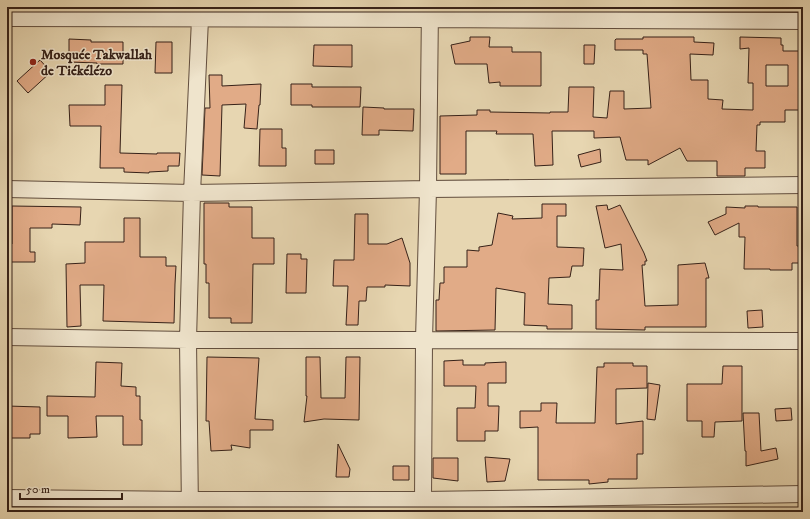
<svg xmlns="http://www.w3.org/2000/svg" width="810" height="519" font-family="'IM FELL DW Pica',serif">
<rect width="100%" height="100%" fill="#e7d6b1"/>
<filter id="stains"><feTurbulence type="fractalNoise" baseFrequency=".005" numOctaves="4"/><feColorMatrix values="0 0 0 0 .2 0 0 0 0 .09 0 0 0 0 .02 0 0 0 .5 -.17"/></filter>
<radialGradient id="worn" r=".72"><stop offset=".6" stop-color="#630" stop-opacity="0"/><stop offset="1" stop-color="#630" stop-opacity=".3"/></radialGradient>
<path fill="#e1ab87" stroke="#362118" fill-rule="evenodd" d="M470,37H490L489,47H512V52H541V86H500V82L489,83L487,64H455L451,45L470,41Z
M643,37H694V42L714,43L713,55L690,54L691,80H708V99L723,100L722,109L753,110V83H748L749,48L740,49V37L781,38V45H783V51H801V85H803V110H785V122H760V125H757L756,151H765V168H745V176H717V161H687L680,148L648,165V160H626L620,137L594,138V131H552L553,165L535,166L533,134H496L497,131H466V174H440V116L477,115V110H490V112L550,113V112H568L569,87H594L593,117L607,118L610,91H624V109L651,108L647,54H643V50H615V40L616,39H643ZM766,65H788V86H766Z
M69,39L91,40V42H123V64H97V63L69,62Z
M156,42H172V73H155Z
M314,45H352V67L313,66Z
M584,45H595L594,64H584Z
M40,60L51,72L28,93L17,81Z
M209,75H222V86L261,84L260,105H259L257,129L244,128L246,104L222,105L220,176L202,175L205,108H210Z
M291,84H312V87H361L360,107H312V105H291Z
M105,85H122L120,153L157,154V153H180L179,166H168V171L149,172V173L124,172V168H100L101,126H70L69,105H105Z
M363,107L384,108V109H414L413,131L379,130V135H362Z
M260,129H282V148H286V166H259Z
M600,149L601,162L581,167L578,155Z
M315,150H334V164H315Z
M204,203H229V207H252V238H274V264H253L252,323H231V318H209V283H206V264H204Z
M542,204H566V216H557V247L584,248L583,266H572L570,277L549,278L548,304L572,305V329H547V326L524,325L525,293L496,288L495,330L436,331V300H439L440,283H444V267H467V250L479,251V247L492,245L498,213L513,216L512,219L542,218Z
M607,205L608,210L620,205L644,253L647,261H645V265H642L645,306L678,305V265L705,263L709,278H706V327H645V330L596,329V300H599L600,269L623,270L621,244L605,248L596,206Z
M12,206L81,207L80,225L52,224V228H30V252H35V262H7V243L12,244Z
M745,206H758V207H797V246H799V263H792V270H770V269H744L745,237H739V223L715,235L708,222L726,214V207L745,208Z
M355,214H368V244H387L402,238L410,263V286L385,285V287H367L366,301H359L358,325H346L348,286H333L334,260H354Z
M124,218H140V257H166V266H176L175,284L174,323L103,321L104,285H80L81,326L67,327L66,264L85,263V242H124Z
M287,254H301V259H307L306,293H286Z
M762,310L763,327L748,328L747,311Z
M207,357L259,358L255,419L273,420V430H250V448L231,445L232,450L211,451L209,421H206Z
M306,357H320L321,398H345L346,357H360L359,420L324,419L304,422L307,396H306Z
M463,360V365H485V363L506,362V383H488V406H499L498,431H485V441H457V408H475L476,386H444V361Z
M96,362L122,363L121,386L136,387V396H140V420H142V445H123V416H96L97,437L68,438V416H47V396L95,397Z
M604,363H633V366H647V388L616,389V424L643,421V454H637V479H608V482L589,484V480H538V427L520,428V411H541V403H557L556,423H595L597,367H604Z
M723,366H742V421L715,422L714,437H702V421H687V384H722Z
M648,383L660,385L655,420L647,419Z
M7,406L40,407V434H30V438H7Z
M791,408L792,420L776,421L775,409Z
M743,413H759L761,451L776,448L778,459L746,466V451H745Z
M338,444L350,469L349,477H336Z
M485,457L510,459L505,481L487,482Z
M433,458H458V481L433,478Z
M393,466H409V480H393Z"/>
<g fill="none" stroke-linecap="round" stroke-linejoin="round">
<g stroke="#624e3e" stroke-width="18">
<path id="street" d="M7,18L430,19L803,21
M7,189L192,193L428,189L803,185
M7,337L188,340H424L803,341
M7,498L190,500H423L803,494
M423,500L424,340L428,189L430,7
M190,512L188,340L192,193L200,19"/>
</g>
<use href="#street" stroke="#efe4cc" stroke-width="16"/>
</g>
<circle fill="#8f2418" stroke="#efe4cc" stroke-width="1.5" cx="33" cy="62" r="4"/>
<g text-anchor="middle" stroke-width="3" stroke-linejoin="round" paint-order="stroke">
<g font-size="14" font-weight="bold" fill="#362118" stroke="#efe4cc" text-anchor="start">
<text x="41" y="59">Mosquée Takwallah<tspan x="41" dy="16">de Tiékélézo</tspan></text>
</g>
</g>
<rect width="810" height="519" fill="none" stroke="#e7d6b1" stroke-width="24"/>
<rect x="8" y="8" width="794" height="503" fill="none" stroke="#362118" stroke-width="2"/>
<rect x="12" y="12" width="786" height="495" fill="none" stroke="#362118"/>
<path d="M20 493v6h102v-6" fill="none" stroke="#362118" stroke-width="2"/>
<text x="26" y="493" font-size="12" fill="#362118" stroke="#efe4cc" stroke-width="3" paint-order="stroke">50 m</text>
<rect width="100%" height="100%" filter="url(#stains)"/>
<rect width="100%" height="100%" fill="url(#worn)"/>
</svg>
